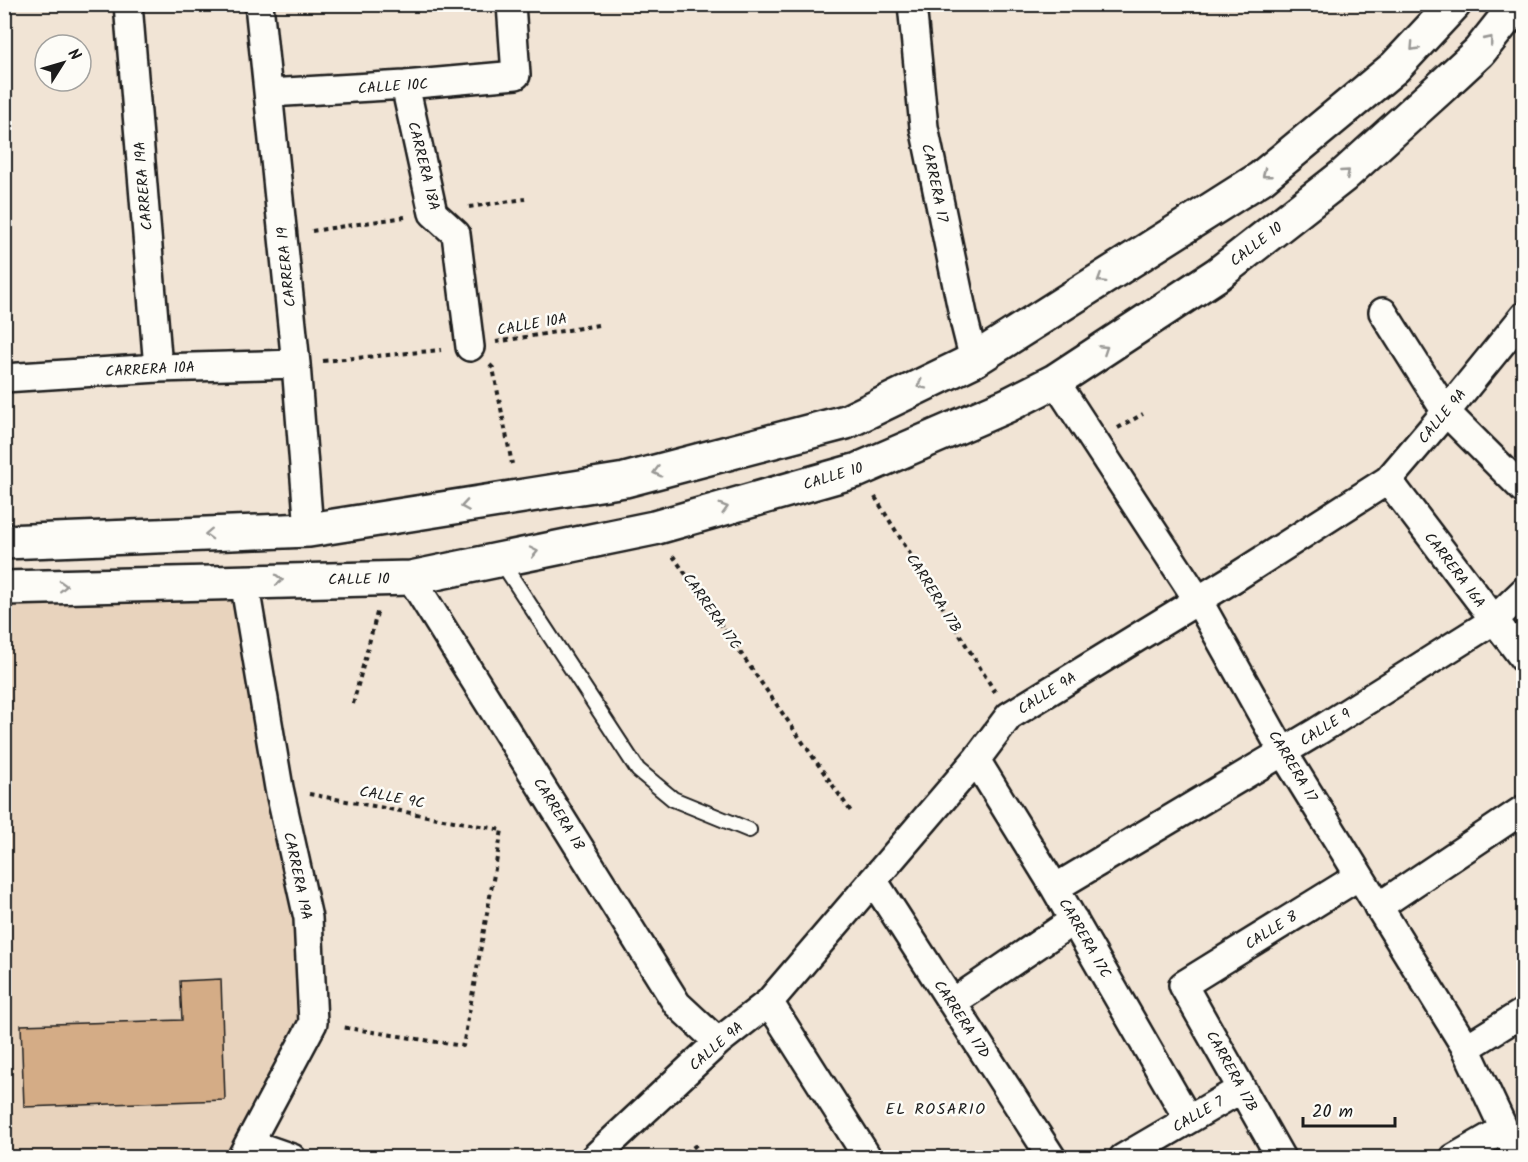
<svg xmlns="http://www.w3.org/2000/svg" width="1528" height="1162" font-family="Kalam,sans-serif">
<rect width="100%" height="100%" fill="#f1e4d5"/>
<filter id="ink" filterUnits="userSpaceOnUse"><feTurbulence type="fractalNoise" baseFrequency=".0167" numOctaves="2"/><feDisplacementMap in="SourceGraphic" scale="12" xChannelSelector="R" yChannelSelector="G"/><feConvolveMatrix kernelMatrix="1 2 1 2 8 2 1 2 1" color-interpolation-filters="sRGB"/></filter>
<g filter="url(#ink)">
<path fill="#e8d3bd" d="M244,581L313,1023L241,1157L5,1158V599Z"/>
<path fill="#d4ac86" stroke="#1c1c1c" stroke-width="1.5" d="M221,979L225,1100L24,1107L21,1025L182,1020L180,981Z"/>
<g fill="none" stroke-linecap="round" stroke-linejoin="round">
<g stroke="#1c1c1c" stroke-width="18">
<path id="lane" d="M501,561L638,770L673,799L749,830"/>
</g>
<g stroke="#1c1c1c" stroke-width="32">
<path id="street" d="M128,4L158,368
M259,4L296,364L309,530
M912,4L924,127L965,324L974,360
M405,85L433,213L456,234L470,347
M269,93L405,85L516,75L511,4
M1383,312L1446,412L1524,490
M4,378L158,368L296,364
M1055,381L1198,600L1283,752L1466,1048L1504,1129L1520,1158
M1388,480L1524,659
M411,578L677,1004L718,1042
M976,760L1055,888L1188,1119
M873,880L1052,1158
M1055,888L1318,731L1493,621L1524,591
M1378,907L1524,809
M769,1002L868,1158
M952,1003L1074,920
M1466,1048L1524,1012
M249,1143L292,1158
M241,1158L313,1023L308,918L279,788L244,581
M594,1158L718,1042L769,1002L976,760L1009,716L1236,577L1388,480L1446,412L1524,316
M1123,1158L1241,1089
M1281,1158L1183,985L1359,876
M1454,1158L1504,1129"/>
</g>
<g stroke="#1c1c1c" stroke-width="38">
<path id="secondary" d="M4,542L309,530L625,480L846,422L974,360L1261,178L1395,67L1454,4
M4,588L411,578L654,528L858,470L1008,405L1055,381L1218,274L1343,176L1439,89L1479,52L1517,4"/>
</g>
<path stroke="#1c1c1c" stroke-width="4" stroke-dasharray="4.5 4.5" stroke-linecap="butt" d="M469,207L525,199
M312,231L405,217
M496,342L598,325
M323,361L441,350
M490,365L493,368L512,464
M1118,428L1143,414
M875,497L995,692
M673,556L852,813
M353,704L378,609
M309,794L502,830L463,1046L341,1027
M678,1158L695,1146L702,1158"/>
<use href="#lane" stroke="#fdfcf7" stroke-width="14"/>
<use href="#street" stroke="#fdfcf7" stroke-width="27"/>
<use href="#secondary" stroke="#fdfcf7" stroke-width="33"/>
</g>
<defs><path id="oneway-chevron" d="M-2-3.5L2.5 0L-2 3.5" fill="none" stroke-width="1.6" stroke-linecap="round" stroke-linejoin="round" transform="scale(1.5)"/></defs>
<g stroke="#989794">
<use href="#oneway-chevron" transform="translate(1489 40) rotate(-51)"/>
<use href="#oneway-chevron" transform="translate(1414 47) rotate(133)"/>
<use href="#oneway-chevron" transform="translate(1346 173) rotate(-41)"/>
<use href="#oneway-chevron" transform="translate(1266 174) rotate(142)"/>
<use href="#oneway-chevron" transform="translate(1101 279) rotate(148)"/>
<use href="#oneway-chevron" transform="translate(1104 349) rotate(-33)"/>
<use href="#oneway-chevron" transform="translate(921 385) rotate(154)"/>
<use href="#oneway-chevron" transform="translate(657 472) rotate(165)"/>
<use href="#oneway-chevron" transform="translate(465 506) rotate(171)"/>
<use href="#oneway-chevron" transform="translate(724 508) rotate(-16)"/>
<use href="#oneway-chevron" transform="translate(209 534) rotate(178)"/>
<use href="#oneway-chevron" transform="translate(534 552) rotate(-12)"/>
<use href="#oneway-chevron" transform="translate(279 580) rotate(-1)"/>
<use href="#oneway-chevron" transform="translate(63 586) rotate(-2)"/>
</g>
</g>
<g text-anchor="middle" stroke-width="5" stroke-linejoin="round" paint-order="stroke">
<g font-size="15" fill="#1c1c1c" stroke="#fdfcf7">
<text transform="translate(393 86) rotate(-4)" y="5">CALLE 10C</text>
<text transform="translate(424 166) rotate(76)" y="5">CARRERA 18A</text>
<text transform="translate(935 183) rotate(78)" y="5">CARRERA 17</text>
<text transform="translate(143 186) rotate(-95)" y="5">CARRERA 19A</text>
<text transform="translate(1256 244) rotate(-38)" y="5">CALLE 10</text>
<text transform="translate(286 267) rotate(-96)" y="5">CARRERA 19</text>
<text transform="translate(532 324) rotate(-10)" y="5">CALLE 10A</text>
<text transform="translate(150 369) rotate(-3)" y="5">CARRERA 10A</text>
<text transform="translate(1442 416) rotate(-50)" y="5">CALLE 9A</text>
<text transform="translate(833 476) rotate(-17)" y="5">CALLE 10</text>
<text transform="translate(1455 570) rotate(53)" y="5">CARRERA 16A</text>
<text transform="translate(359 579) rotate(-1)" y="5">CALLE 10</text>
<text transform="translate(934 593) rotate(58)" y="5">CARRERA 17B</text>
<text transform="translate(712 611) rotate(55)" y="5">CARRERA 17C</text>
<text transform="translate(1047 693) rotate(-32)" y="5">CALLE 9A</text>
<text transform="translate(1325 727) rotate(-32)" y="5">CALLE 9</text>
<text transform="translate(1293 766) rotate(59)" y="5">CARRERA 17</text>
<text transform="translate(392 797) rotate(11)" y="5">CALLE 9C</text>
<text transform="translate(559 814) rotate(58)" y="5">CARRERA 18</text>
<text transform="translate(298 876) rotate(78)" y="5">CARRERA 19A</text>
<text transform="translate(1271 930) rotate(-32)" y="5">CALLE 8</text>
<text transform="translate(1085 938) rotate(60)" y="5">CARRERA 17C</text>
<text transform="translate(962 1019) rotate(57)" y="5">CARRERA 17D</text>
<text transform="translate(716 1046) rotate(-41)" y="5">CALLE 9A</text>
<text transform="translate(1232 1071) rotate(61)" y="5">CARRERA 17B</text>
<text transform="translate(1198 1114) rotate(-30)" y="5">CALLE 7</text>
</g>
<g font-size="16" letter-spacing="1.5" fill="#1c1c1c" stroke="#fdfcf7">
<text x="936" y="1114">EL ROSARIO</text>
</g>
</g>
<rect width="1528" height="1162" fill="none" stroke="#fdfcf7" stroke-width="24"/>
<rect x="12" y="12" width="1504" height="1138" fill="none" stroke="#1c1c1c" stroke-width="2" filter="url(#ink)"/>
<g transform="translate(63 63) rotate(53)"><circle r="28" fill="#fdfcf7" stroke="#a3a29f" stroke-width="1.5"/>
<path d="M0-4.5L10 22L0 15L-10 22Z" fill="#1c1c1c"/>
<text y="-9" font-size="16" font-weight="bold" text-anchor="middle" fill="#1c1c1c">N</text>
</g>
<path d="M1303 1117v9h92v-9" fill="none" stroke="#1c1c1c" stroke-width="3"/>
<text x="1312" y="1117" font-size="18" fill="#1c1c1c" stroke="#fdfcf7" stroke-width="4.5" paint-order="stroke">20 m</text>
</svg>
